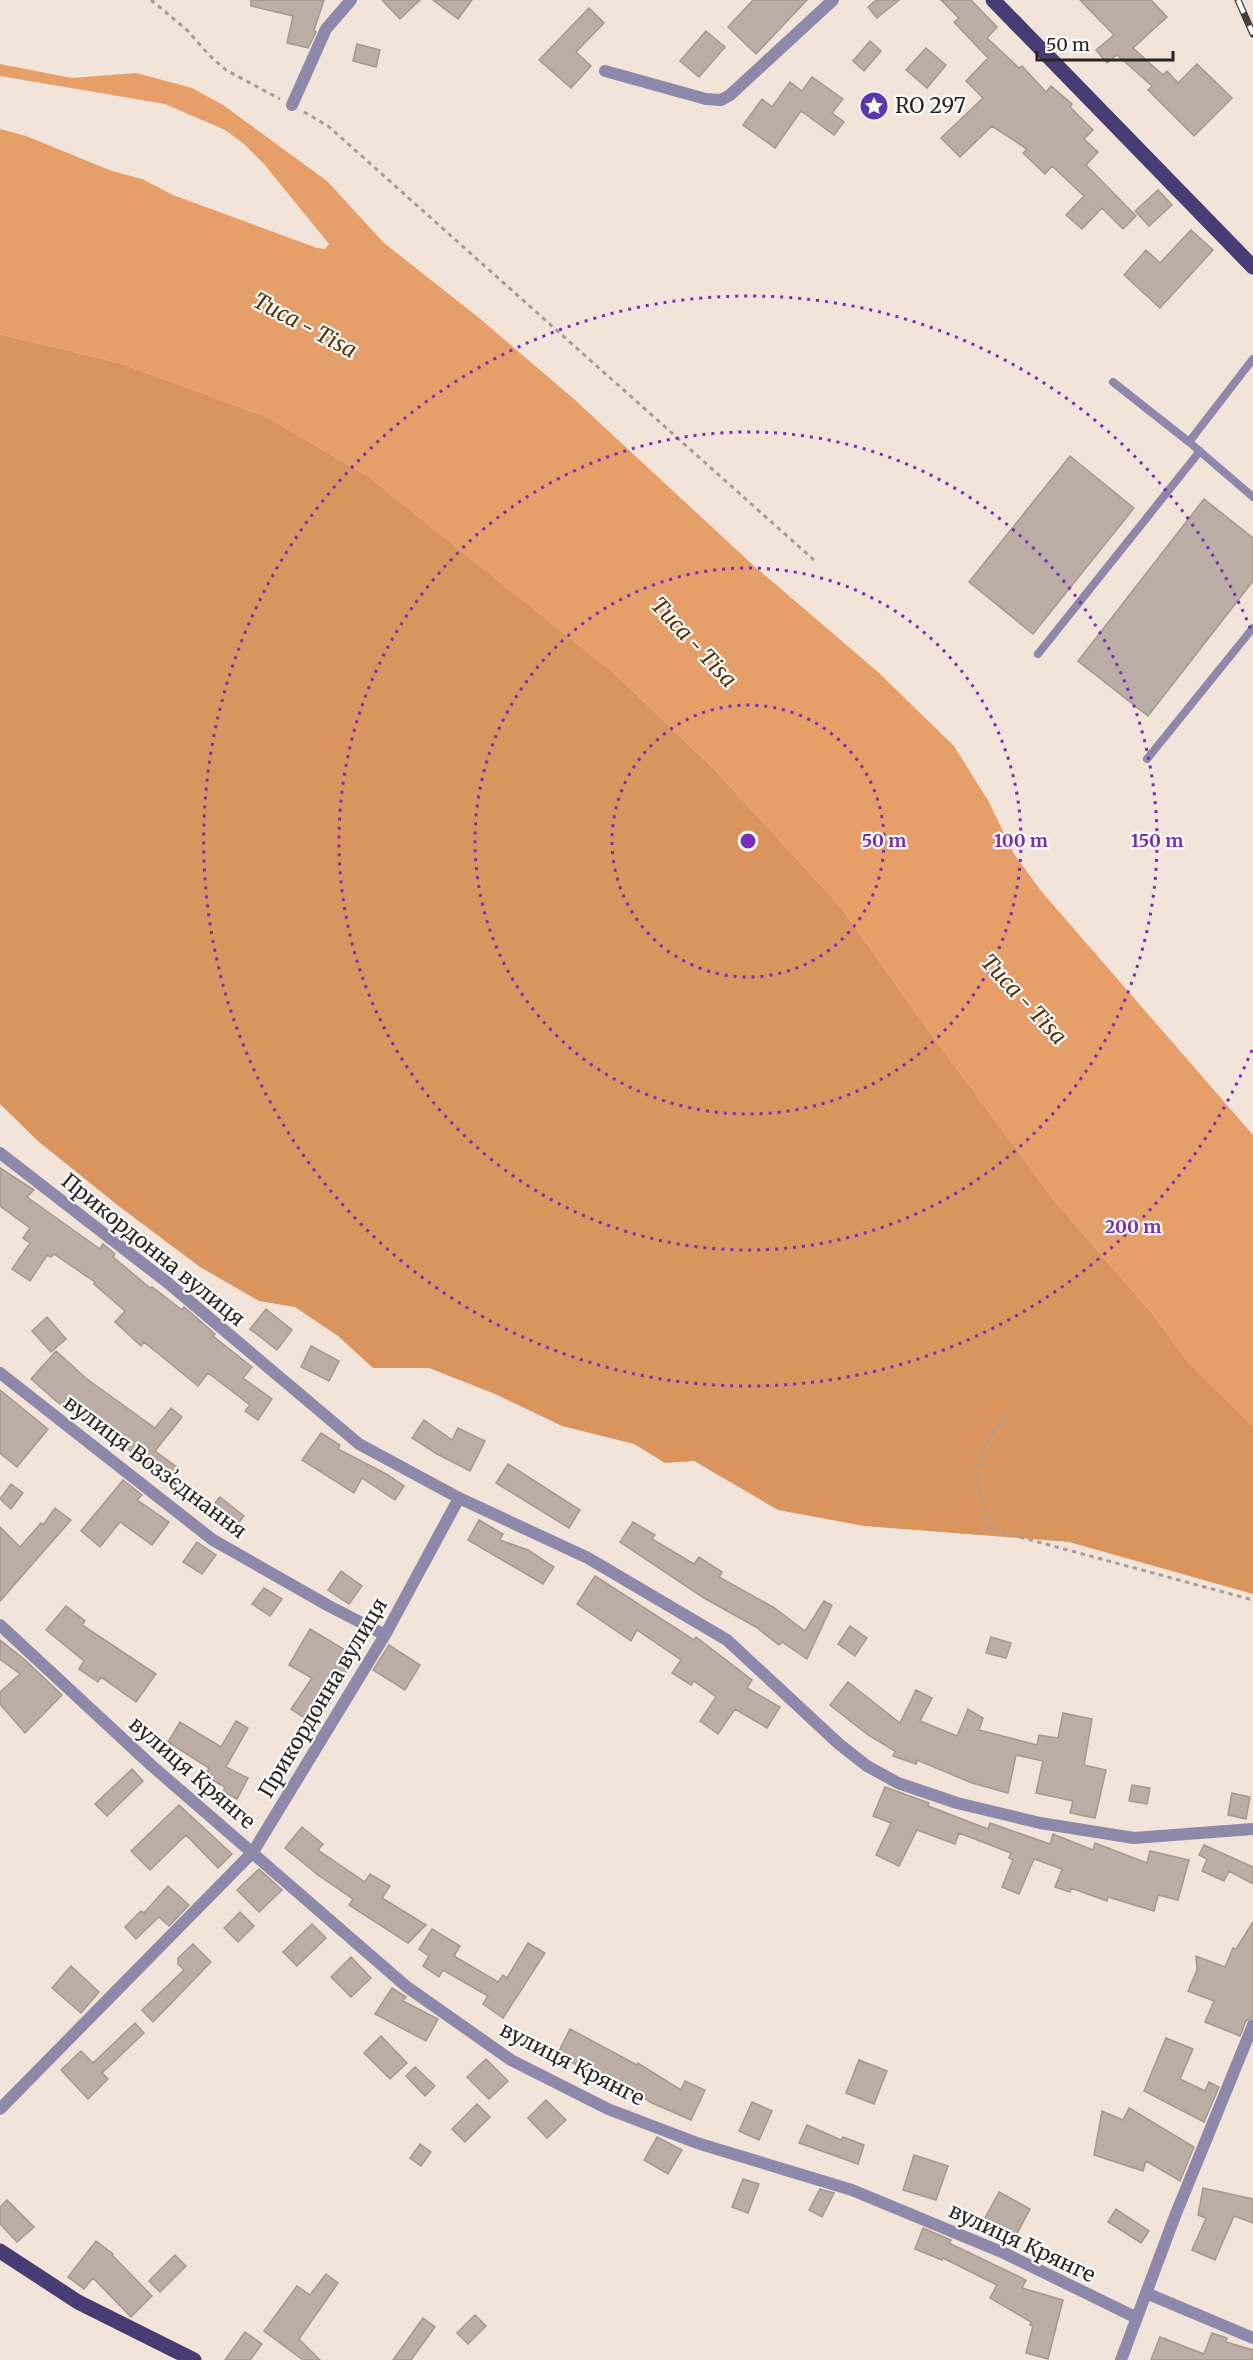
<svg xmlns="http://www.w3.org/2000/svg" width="1253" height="2360" font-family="Merriweather,serif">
<rect width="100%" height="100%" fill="#f3e4da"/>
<path fill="#da955e" d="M0,334L123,364L267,417L369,477L615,674L715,770L840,906L926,1027L1057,1204L1152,1313L1188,1362L1253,1426V1594L1069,1542L864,1526L778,1510L694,1461L665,1463L634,1444L562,1426L495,1394L429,1368H373L338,1336L295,1307L259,1301L200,1267L120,1207L39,1142L0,1104Z"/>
<path fill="#e69f69" d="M0,64L72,78L136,73L192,88L223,105L327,181L384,243L478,317L575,400L754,566L878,672L954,746L989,802L1014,854L1041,891L1253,1135V1426L1188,1362L1152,1313L1057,1204L926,1027L840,906L715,770L615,674L369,477L267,417L123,364L0,334V129L26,136L112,171L142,179L173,195L317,248L325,249L329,244L264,164L244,144L225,130L165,104L0,76Z"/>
<path fill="#bcaea4" stroke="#a5988e" stroke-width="1.5" d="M251,0H324L314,30L316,32L308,48L287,43L293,16L251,6Z
M382,0H420L400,19Z
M433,0H472L458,19Z
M753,0H807L756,54L728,27Z
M876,0H899L877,18L868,7Z
M941,0H971L997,27L987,38L1019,68L1022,66L1046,92L1051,86L1072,104L1070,107L1093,130L1084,139L1098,152L1086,165L1136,216L1123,229L1102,208L1082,229L1066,215L1084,196L1052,166L1045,174L1023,153L1027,149L992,126L960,157L941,138L983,98L966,81L988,58L954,22L959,18Z
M1080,0H1151L1167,17L1133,48L1163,75L1167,71L1178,83L1197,64L1232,98L1194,136L1148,90L1152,86L1117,55L1107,63L1096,50L1114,35Z
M589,8L604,23L576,52L591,66L571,88L539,60Z
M706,31L725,47L699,77L680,61Z
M870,41L881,51L864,71L853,61Z
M357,44L380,50L376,67L353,61Z
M926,48L946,65L927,88L906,70Z
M812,77L843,99L832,113L844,122L834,135L801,111L775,148L743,125L762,99L772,107L790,82L802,91Z
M1158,190L1172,205L1149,226L1135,211Z
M1191,230L1213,250L1160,308L1124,275L1146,250L1160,263Z
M1070,456L1134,508L1033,634L969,582Z
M1204,499L1253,538V581L1148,716L1078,661Z
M0,1168L34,1190L27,1197L100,1249L103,1244L115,1254L113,1257L150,1288L152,1287L182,1310L184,1307L215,1334L213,1336L252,1367L243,1378L272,1399L258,1420L245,1411L250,1405L208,1373L198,1386L144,1342L141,1346L115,1322L125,1311L94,1284L95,1282L54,1254L51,1257L47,1255L30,1281L12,1269L30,1243L23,1238L30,1228L0,1206Z
M266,1309L292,1330L277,1350L250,1329Z
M47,1317L66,1339L51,1352L32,1331Z
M311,1346L339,1361L329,1381L301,1367Z
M56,1351L87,1379L155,1428L171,1408L182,1417L155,1451L178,1468L169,1481L84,1415L81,1418L56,1401L31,1379Z
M0,1390L48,1429L17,1467L0,1453Z
M424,1420L452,1440L458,1428L485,1441L470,1471L437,1454L412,1438Z
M321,1433L340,1445L338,1449L388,1475L404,1486L395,1500L362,1478L354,1493L302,1460Z
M508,1464L580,1510L569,1528L496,1483Z
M123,1480L142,1495L137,1500L169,1522L152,1545L120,1522L100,1547L81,1531Z
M11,1484L23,1493L11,1509L0,1499Z
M220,1497L244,1516L230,1533L206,1514Z
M55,1508L71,1520L0,1601V1527L20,1547L41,1523L43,1525Z
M479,1520L503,1534L500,1540L528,1550L554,1567L543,1584L468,1540Z
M633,1522L655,1535L652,1539L694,1564L699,1557L722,1572L719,1577L773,1607L805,1631L824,1601L832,1605L807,1659L782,1642L779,1645L756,1627L704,1598L620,1542Z
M197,1542L216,1555L202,1574L183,1562Z
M341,1571L362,1586L349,1604L328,1590Z
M595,1576L694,1640L696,1637L752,1680L747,1688L780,1707L767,1728L735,1709L718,1734L700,1721L716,1697L694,1681L691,1685L672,1673L681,1660L637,1630L631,1641L577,1604Z
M264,1588L282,1599L270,1616L252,1604Z
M66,1606L85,1621L82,1625L156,1674L136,1702L101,1677L98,1682L79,1669L84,1661L46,1630Z
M850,1626L867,1638L855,1656L838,1644Z
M310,1629L355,1656L329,1701L331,1702L315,1725L291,1709L312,1678L289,1665Z
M991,1637L1011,1643L1006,1658L986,1653Z
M0,1640L24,1659L62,1695L25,1733L0,1704V1692L20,1674L0,1659Z
M389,1645L420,1665L405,1690L373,1670Z
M848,1682L900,1723L916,1690L932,1698L920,1721L957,1736L968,1709L983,1718L979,1730L1037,1745L1039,1735L1058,1738L1063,1713L1092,1719L1084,1765L1106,1770L1095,1818L1070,1813L1073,1801L1036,1793L1043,1761L1016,1755L1008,1793L972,1783L917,1760L916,1764L893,1756L895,1751L868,1735L830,1705Z
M236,1721L248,1728L226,1767L248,1778L237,1799L223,1792L225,1787L205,1776L209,1768L168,1742L180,1722L221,1747Z
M132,1769L143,1781L107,1816L95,1804Z
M1132,1785L1150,1788L1147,1804L1129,1801Z
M885,1787L929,1803L928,1806L988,1829L990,1823L1050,1844L1053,1834L1093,1850L1095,1843L1147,1863L1150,1851L1189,1860L1178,1900L1158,1895L1154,1911L1108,1897L1107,1901L1071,1888L1070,1892L1055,1887L1062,1869L1034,1859L1019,1894L1002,1887L1013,1860L1009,1858L1011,1853L959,1833L955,1844L917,1830L899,1866L876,1855L891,1823L873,1816Z
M1232,1793L1250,1797L1246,1819L1228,1815Z
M179,1805L232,1854L218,1868L186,1835L150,1870L131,1851Z
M302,1827L323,1844L318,1850L365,1882L370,1874L390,1886L382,1898L426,1925L408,1943L349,1905L353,1899L318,1875L285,1848Z
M1204,1845L1253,1867V1884L1229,1871L1224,1881L1202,1871L1207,1859L1199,1855Z
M259,1869L282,1890L259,1912L237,1890Z
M168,1886L189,1905L169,1926L159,1917L136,1939L125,1927L141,1911L144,1913Z
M240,1912L254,1926L238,1942L224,1928Z
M1253,1922V2017L1246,2021L1240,2036L1205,2022L1214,2001L1188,1991L1197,1970L1196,1956L1225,1967L1233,1948L1236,1949Z
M312,1924L326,1938L297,1966L283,1952Z
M432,1929L460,1946L454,1956L498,1982L503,1975L507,1978L528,1943L545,1953L503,2018L483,2004L488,1996L443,1970L439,1977L423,1966L429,1956L419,1949Z
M193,1944L211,1962L153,2022L142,2010L184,1970L178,1964V1958Z
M351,1957L371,1978L351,1997L331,1977Z
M71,1966L99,1992L81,2013L52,1988Z
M392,1988L406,1997L403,2001L438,2019L426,2041L375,2014Z
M135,2023L144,2033L102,2073L108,2079L88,2099L61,2070L81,2051L93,2063Z
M570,2029L637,2065L638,2063L681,2090L685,2081L705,2090L691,2120L652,2103L613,2079L609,2087L596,2080L599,2076L557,2055Z
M381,2036L407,2063L390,2079L364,2053Z
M1166,2038L1193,2049L1180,2079L1205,2091L1209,2082L1219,2087L1204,2122L1144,2091Z
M486,2059L508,2081L489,2099L467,2077Z
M859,2060L887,2071L874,2104L846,2093Z
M415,2067L435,2086L425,2096L406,2076Z
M546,2100L566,2120L547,2138L528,2118Z
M752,2102L772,2111L759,2140L739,2131Z
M477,2104L490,2117L465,2142L452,2129Z
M1129,2108L1194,2147L1180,2181L1146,2161L1143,2171L1094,2155L1102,2111L1123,2120Z
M807,2125L841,2140L843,2137L864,2145L858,2164L799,2143Z
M657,2137L682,2150L668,2174L644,2160Z
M420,2144L431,2152L421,2166L410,2158Z
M914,2155L948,2166L936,2200L903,2190Z
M743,2179L759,2184L748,2213L732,2207Z
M1203,2188L1253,2199V2223L1234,2216L1215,2260L1192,2250L1206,2218L1198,2215Z
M820,2189L834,2193L822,2217L809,2210Z
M999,2192L1030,2209L1015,2237L984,2220Z
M7,2200L34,2227L17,2242L0,2224V2207Z
M1116,2209L1149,2231L1141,2243L1108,2222Z
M923,2228L951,2240L949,2243L1026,2280L1022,2288L1063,2300L1048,2359L1026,2353L1033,2326L1030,2325L1031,2322L990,2298L997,2285L943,2258L942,2260L915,2249Z
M96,2241L113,2254L112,2255L152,2296L131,2317L93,2278L84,2289L68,2277Z
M175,2255L186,2266L160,2292L149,2281Z
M326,2274L338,2283L299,2339L320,2360H303L264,2331L297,2286L310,2295Z
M475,2315L486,2326L468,2344L457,2333Z
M423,2318L435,2327L411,2360H393Z
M245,2332L262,2344L250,2360H225Z
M1212,2333L1227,2338L1226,2342L1253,2350V2360H1151L1160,2337L1204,2354Z"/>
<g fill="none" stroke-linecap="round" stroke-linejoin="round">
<path stroke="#a89c95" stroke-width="3" stroke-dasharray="4.5 4.5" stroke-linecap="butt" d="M151,0L187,30L209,55L226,70L280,99
M304,112L328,126L814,560
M1004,1415L984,1447L977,1482L990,1529L1253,1600"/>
<path stroke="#8e89aa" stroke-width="8" d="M1253,359L1189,442L1253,497
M1113,382L1189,442
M1038,654L1200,451
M1147,759L1253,628"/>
<path stroke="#8e89aa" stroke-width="12" d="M605,71L706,99L721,100L730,95L833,0
M292,105L326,29L351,0
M0,1153L168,1283L359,1444L459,1498L588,1558L727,1640L839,1744L867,1766L898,1783L957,1803L1040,1823L1134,1838L1253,1829
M0,1373L213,1540L329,1606L385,1635
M0,1625L151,1765L407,1987L511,2060L608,2109L697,2143L852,2190L1004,2253L1135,2317
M0,2109L253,1852L385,1635L459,1498
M1146,2293L1253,2338
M1121,2360L1175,2216L1253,2025"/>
<path stroke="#483c74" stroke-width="15" d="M993,0L1253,267
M0,2251L78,2302L194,2360"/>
<g stroke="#463f3b" stroke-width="7">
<path id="rail" d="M1238,0L1253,34"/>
</g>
<use href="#rail" stroke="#fff" stroke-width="4.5" stroke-dasharray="14" stroke-linecap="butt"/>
</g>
<g fill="none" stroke="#7b2cbf" stroke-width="3" stroke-dasharray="3 6">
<circle cx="748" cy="841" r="136"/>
<circle cx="748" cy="841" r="273"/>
<circle cx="748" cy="841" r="409"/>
<path d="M1252 1050A545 545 0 1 1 1252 632"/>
</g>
<defs>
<g id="sight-disc" transform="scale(1.5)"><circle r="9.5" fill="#5b37af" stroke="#fff"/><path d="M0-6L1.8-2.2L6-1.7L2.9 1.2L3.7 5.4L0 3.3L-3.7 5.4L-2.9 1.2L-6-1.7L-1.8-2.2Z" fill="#fff"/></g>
</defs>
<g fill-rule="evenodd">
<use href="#sight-disc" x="874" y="106"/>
</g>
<g text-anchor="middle" stroke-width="4.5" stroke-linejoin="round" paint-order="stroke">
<g font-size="21" fill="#2b2522" stroke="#fff" text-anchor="start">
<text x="895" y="113">RO 297</text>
</g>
<g font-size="21" fill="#2b2522" stroke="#fff">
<text transform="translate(153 1250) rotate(39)" y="7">Прикордонна вулиця</text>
<text transform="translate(155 1467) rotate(37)" y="7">вулиця Воззʼєднання</text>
<text transform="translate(323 1698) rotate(-59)" y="7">Прикордонна вулиця</text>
<text transform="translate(192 1773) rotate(41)" y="7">вулиця Крянге</text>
<text transform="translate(572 2064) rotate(27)" y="7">вулиця Крянге</text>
<text transform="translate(1022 2243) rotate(25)" y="7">вулиця Крянге</text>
</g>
<g font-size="22" font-style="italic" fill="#5d3004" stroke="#fff">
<text transform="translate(305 325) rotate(28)" y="8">Тиса - Tisa</text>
<text transform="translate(694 642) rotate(47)" y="8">Тиса - Tisa</text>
<text transform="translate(1024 999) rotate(47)" y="8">Тиса - Tisa</text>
</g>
</g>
<circle cx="748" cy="841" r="9" fill="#7b2cbf" stroke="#fff" stroke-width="3"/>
<g font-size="18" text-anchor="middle" font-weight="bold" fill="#7b2cbf" stroke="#fff" stroke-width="4.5" stroke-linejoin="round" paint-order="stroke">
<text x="884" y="847">50 m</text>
<text x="1021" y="847">100 m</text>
<text x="1157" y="847">150 m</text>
<text x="1133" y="1233">200 m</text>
</g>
<path d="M1037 51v9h136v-9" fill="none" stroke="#2b2522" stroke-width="3"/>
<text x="1046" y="51" font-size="18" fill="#2b2522" stroke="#ffffff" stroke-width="4.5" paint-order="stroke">50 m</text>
</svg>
